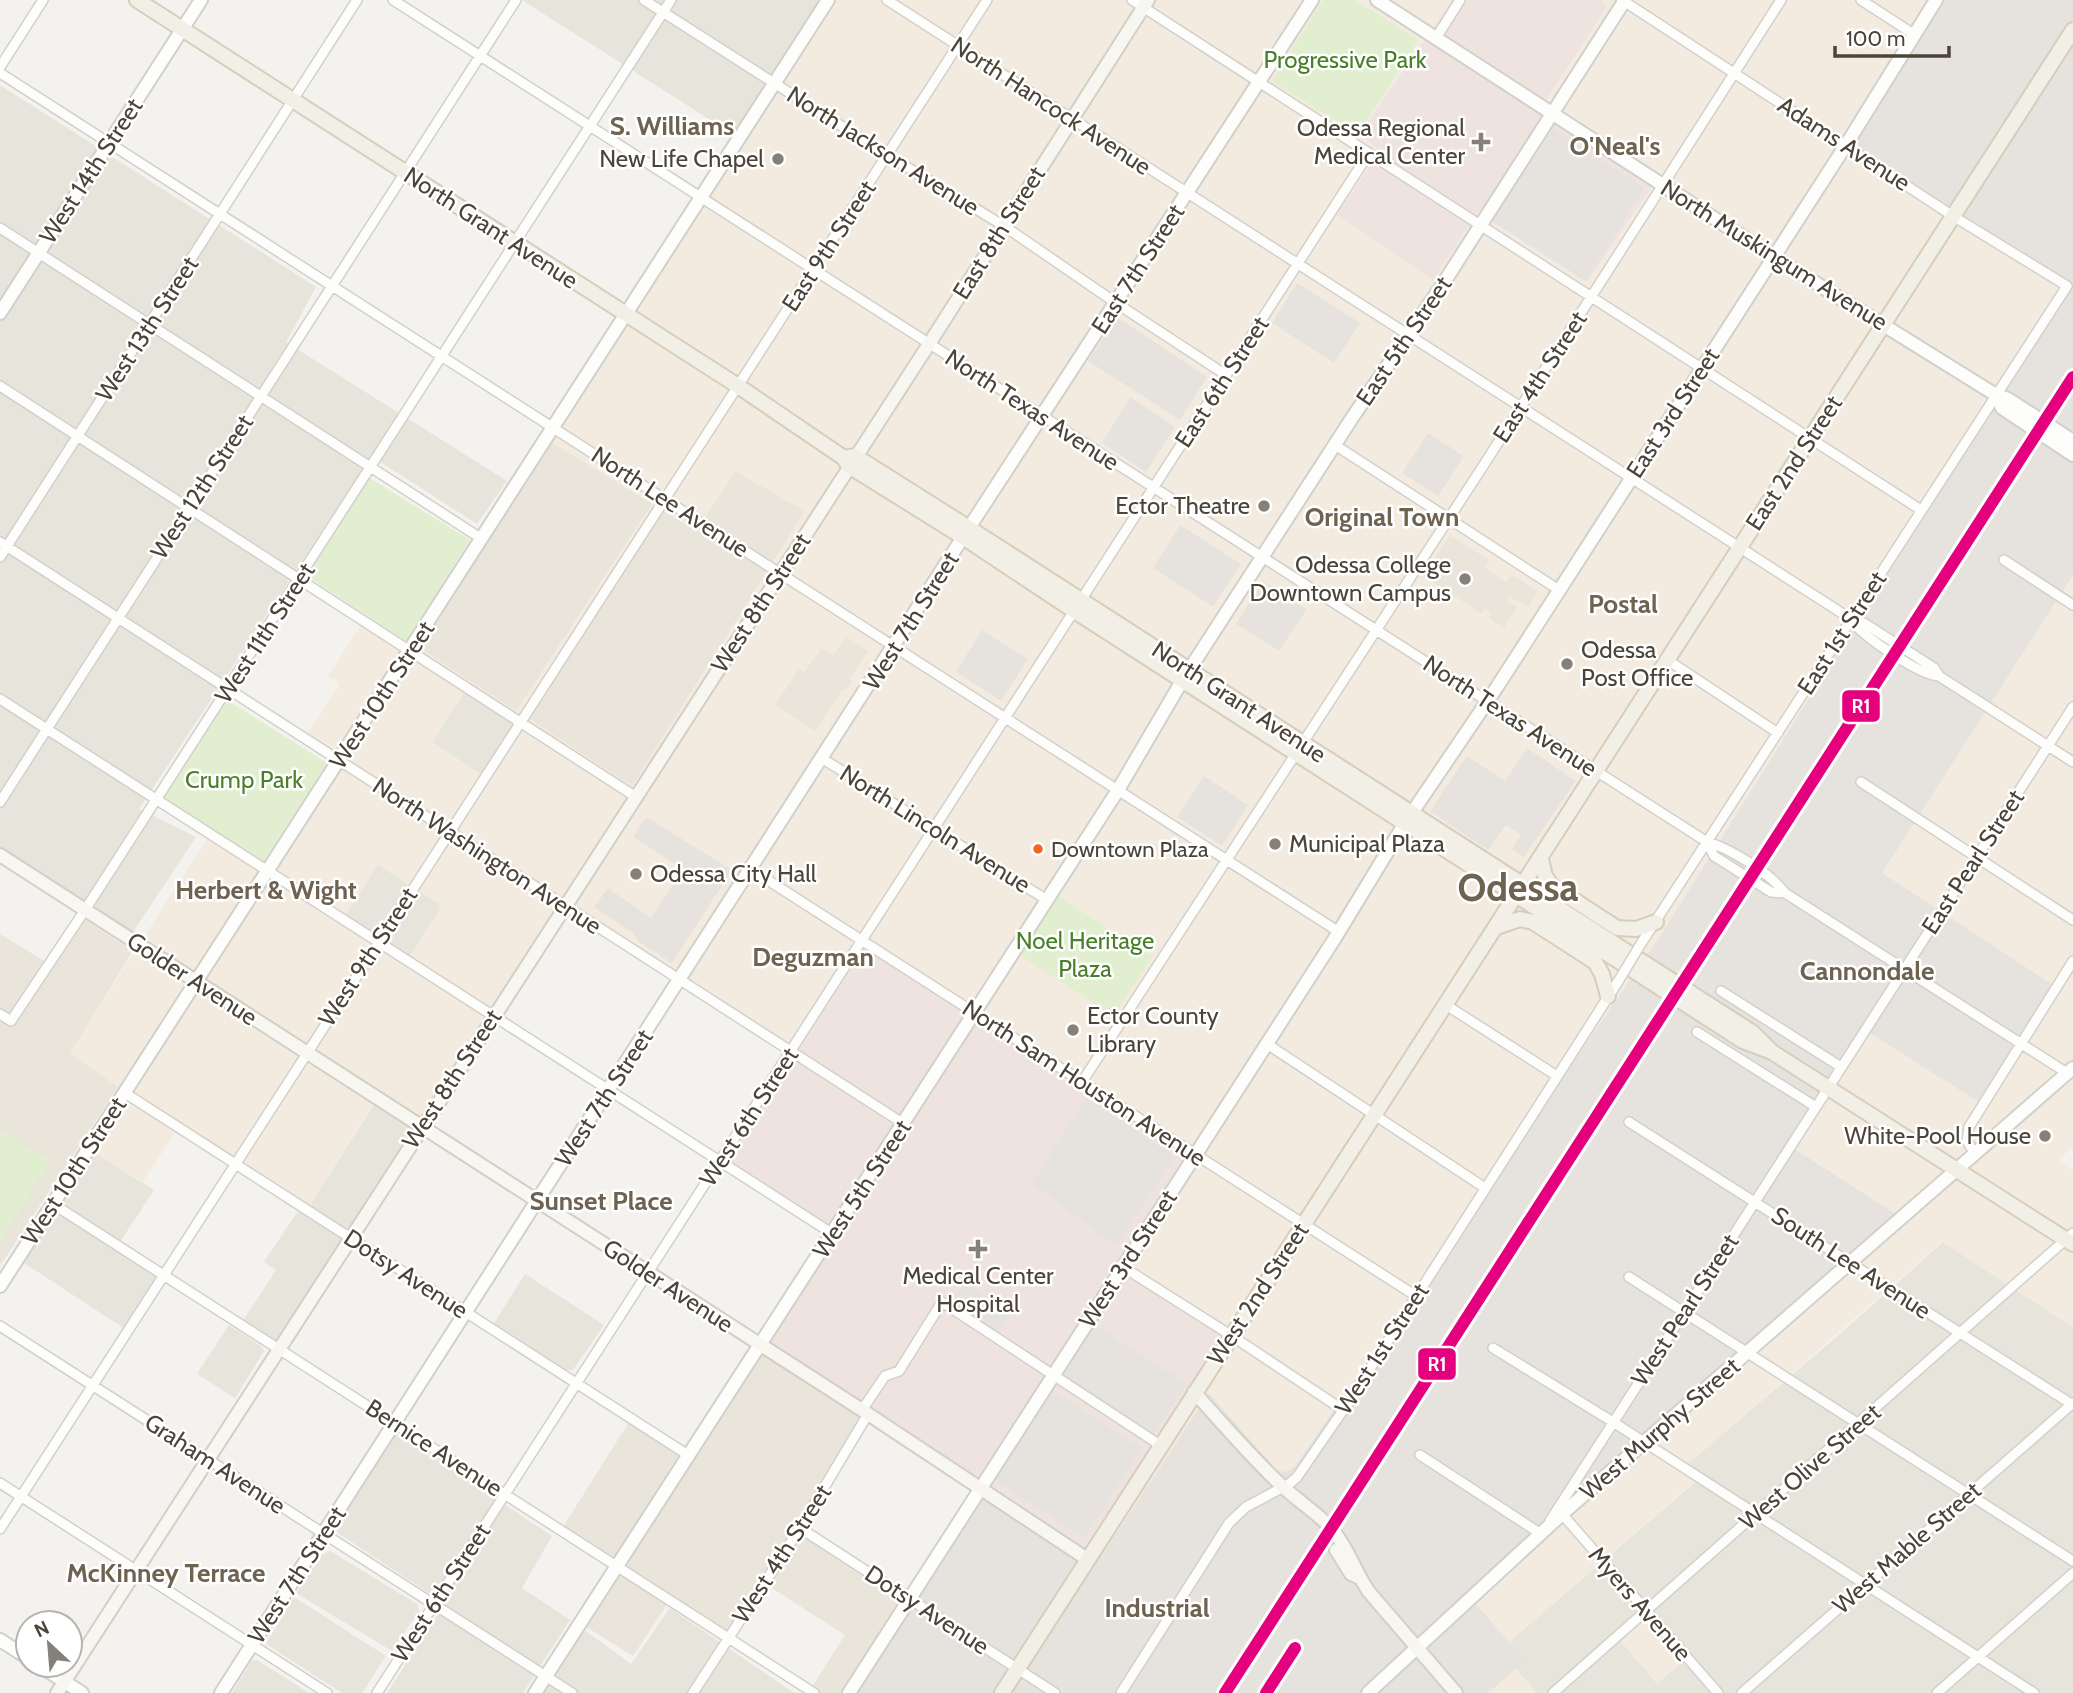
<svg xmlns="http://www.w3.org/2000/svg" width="2073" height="1693" font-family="Cabin,sans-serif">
<rect width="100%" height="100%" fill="#f4f2ee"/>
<path fill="#e7e4dc" d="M522,0H829L740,139Z
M0,85L316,287L286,342L507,481L477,524L371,456L139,809L196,837L133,932L0,847Z
M468,686L521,720L484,777L432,742Z
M378,864L442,906L407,961L343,919Z
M378,1098L423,1128L281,1349L241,1324L276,1270L264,1262L302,1205L308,1208Z
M89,1149L154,1190L118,1245L164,1274L128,1331L18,1259Z
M1943,1242L2073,1327V1693H1537L1516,1669L1488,1693L1517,1667L1525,1661L1509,1642L1700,1478L1684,1467L1841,1333Z
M525,1274L604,1325L573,1370H566L494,1323Z
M229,1325L261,1346L264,1351L235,1398L197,1374Z
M396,1432L552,1536L522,1588L570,1620L523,1693H387L445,1604L335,1531Z
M330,1551L417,1604L419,1611L392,1651L296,1593L322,1555Z
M294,1597L386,1656L362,1693H342L266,1644Z
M670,1608L794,1693H542L583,1629L631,1664Z
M257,1660L309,1693H232L252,1661Z"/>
<path fill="#f3ebdf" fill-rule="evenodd" d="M829,0H1937L2067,286L1662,933L1293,1467L1285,1472L1277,1470L1209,1393L1102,1555L990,1493L1124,1265L566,907L423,1128L377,1098L307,1209L179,1127L142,1183L89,1149L125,1092L68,1055L210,834L268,871L340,760L305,737L340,684L328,676L365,619L411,649ZM468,686L521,721L484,776L432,742ZM378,865L442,906L407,960L343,919Z
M2073,575V1147L2058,1160L2073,1170V1327L1942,1242L1685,1467L1700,1477L1509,1642L1471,1598L1901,1217L1790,1146L1865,1030L2056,987L1881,873Z
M1646,1611L1687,1658L1657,1684L1617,1637Z
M1516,1668L1537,1693H1489Z"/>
<path fill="#e6e2de" d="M1937,0H2073V575L1882,873L2056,987L1982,1104L1865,1030L1790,1146L1902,1218L1472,1599L1525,1661L1488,1693H849L981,1487L1102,1555L1209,1393L1277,1470L1285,1472L1294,1467L1662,933L2067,286L1846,145Z"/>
<path fill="#eae5da" d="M551,442L652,504L516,711L417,646Z
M735,471L805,511L632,786L528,718L660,509L697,531Z
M1450,535L1489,560L1485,568L1506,582L1512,575L1538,591L1528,607L1510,597L1508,601L1517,607L1504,628L1489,618L1491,612L1485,608L1482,614L1423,576Z
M846,637L868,651L849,680L852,682L846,690L843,689L815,731L775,705L799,669L804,672L822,648L833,655Z
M82,918L133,951L70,1053L118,1087L0,1266V934L49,964Z
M759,1345L870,1415L800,1528L910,1598L849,1693H814L810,1690L845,1635L764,1583L728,1638L670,1600L633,1656L580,1623L617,1566L561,1530L631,1419L688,1455Z"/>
<path fill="#eee3df" d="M1452,0H1601L1607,6L1540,109L1654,183L1587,282L1479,210L1433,280L1337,215L1380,151L1360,134Z
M864,948L1189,1156L1117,1265L1225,1336L1084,1548L766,1344L838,1234L728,1160Z"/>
<path fill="#e1eecf" d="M1323,0H1355L1418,40L1358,135L1272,81Z
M368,477L470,540L406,641L305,575Z
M225,699L327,763L263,862L162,797Z
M1056,894L1152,957L1113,1016L1017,953Z
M0,1131L50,1160L0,1242Z"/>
<path fill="#e6e3df" d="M1552,128L1645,188L1585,281L1491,221Z
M1297,283L1360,323L1334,363L1272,323Z
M1117,317L1207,377L1180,420L1088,361Z
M1130,397L1175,427L1146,472L1102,443Z
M1428,433L1464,456L1438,496L1402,473Z
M1180,525L1241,564L1213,607L1153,568Z
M1263,581L1307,609L1279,651L1236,624Z
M982,630L1028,659L1001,701L956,672Z
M1527,748L1576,781L1524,857L1512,849L1521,835L1506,825L1488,850L1430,811L1467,756L1505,781Z
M1204,776L1248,805L1222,846L1177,817Z
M646,817L732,870L672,963L638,941L633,933L594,907L608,888L651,918L683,869L633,837Z
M1086,1098L1175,1156L1116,1245L1032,1184Z
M965,1281L1011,1312L997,1332L951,1301Z
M1094,1325L1187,1384L1152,1436L1060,1376Z
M1053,1391L1142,1448L1084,1538L995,1480Z"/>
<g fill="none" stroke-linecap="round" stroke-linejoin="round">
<g stroke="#d2d0cb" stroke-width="12">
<path id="minor" d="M393,0L1707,842C1730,848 1771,874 1785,893L2067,1073
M644,0L887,155L1004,226L1116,303L1226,375
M887,0L1851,619L1864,623L1934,668L1939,676L2073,762
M1132,0L1921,510
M1622,0L1953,216L2067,286L1642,942
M1861,0L1915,35
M1436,38L1460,0
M0,67L43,0
M0,73L1339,932
M0,228L482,539
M0,386L636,797
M1335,445L1559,590
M0,542L904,1124
M0,557L357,0
M2004,560L2073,605
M1851,620C1864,637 1919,675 1939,676
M1666,659L1778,733
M0,699L833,1234
M823,759L1047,900
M1861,782L2073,920
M0,802L516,0
M1707,842L1714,856L1771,892L1785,893
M752,870L1416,1296
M1721,991L1841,1067
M1446,1005L1557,1076
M0,1014L11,1021L85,910L671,0
M1697,1032L1816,1107
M1267,1044L1485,1188
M1082,1082L1485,463L1781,0
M125,1093L688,1455
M1629,1122L2073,1405
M1975,1154L1967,1141L1969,1127L2073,961
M53,1204L814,1693
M1123,1267L1232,1336L1343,1410
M1629,1277L2073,1561
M0,1326L572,1693
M1493,1348L1613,1422L2034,1693
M862,1410L885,1376L899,1371L942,1302L1160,1445
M1420,1455L1541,1534
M0,1483L327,1693
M1562,1514L1718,1693
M1550,1521L2073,707
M800,1528L1055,1693
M0,1529L987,0
M377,1693L1369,153
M693,1693L800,1528L868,1414
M1121,1693L1229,1523L1246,1507L1289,1484L1297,1477L1348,1403L1619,980
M1553,1693L2073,1233
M1742,1693L2073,1403
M1937,1693L2073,1573"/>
</g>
<g stroke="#d2d0cb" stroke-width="16">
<path id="tertiary" d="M1377,0L1774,257L1996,395L2008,399L2073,441
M0,313L201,0
M1996,395L2002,408L2073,455
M0,1286L828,0
M0,1640L28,1658
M39,1665L82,1693
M221,1693L963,537L1312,0
M535,1693L1118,790L1182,681L1352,418L1441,287L1625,0
M849,1693L1335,938L1405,823L1497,687L1846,145L1936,0
M1368,1693L1562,1514L2073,1068"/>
</g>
<g stroke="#d3cfc5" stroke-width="16">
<path id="secondary" d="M0,855L862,1410L1087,1559
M1194,1392C1223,1424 1251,1457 1282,1486C1298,1501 1316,1512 1331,1528C1348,1547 1355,1572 1369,1592L1456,1693
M1336,1550L1351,1574L1360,1578
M57,1693L929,344L1148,0"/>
</g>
<g stroke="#d6cebb" stroke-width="18">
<path id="primary" d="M137,0L738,386L844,458L849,466L963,537L1073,610L1743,1041L1772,1052
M844,458L855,456L969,528L1753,1033L1772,1052L2073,1244
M1541,859L1545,876L1551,885L1617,928L1636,929L1656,922
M1497,927L1520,919L1533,922L1595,962L1602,974L1608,996
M1002,1693L2073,30"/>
</g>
<use href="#minor" stroke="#fdfdfc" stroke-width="9"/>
<use href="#tertiary" stroke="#fdfdfc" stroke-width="12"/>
<use href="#secondary" stroke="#f7f6f1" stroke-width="12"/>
<use href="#primary" stroke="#f2efe6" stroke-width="14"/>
<g stroke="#d2d0cb" stroke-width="12" stroke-linecap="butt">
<path id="minor-bridge" d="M1619,980L1642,942"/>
</g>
<use href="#minor-bridge" stroke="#fdfdfc" stroke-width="9"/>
<g stroke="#fff" stroke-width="18">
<path id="rail-1" d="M1225,1693L2073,377
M1266,1693L1295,1648"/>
</g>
<use href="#rail-1" stroke="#e5007d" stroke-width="12"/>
</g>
<g fill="#868178" stroke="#fff" stroke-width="2.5">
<path d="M1477.5 131.5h7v7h7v7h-7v7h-7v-7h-7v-7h7z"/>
<circle cx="778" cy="159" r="7"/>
<circle cx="1264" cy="506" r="7"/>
<circle cx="1465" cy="579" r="7"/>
<circle cx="1567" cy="664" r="7"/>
<circle cx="1275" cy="844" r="7"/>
<circle cx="636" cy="874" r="7"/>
<circle cx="1073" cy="1030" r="7"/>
<circle cx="2045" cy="1136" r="7"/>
<path d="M974.5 1238.5h7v7h7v7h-7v7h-7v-7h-7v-7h7z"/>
</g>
<circle fill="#f26522" stroke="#fff" stroke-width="2.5" cx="1038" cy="849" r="6"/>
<g text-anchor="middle" stroke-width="5" stroke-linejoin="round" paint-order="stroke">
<g font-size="22" fill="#4b4439" stroke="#fff" text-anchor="start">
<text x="1051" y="857">Downtown Plaza</text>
</g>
<g font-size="24" fill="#4a7f2a" stroke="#fff">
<text x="1345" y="68">Progressive Park</text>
<text x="244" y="788">Crump Park</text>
<text x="1085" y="949">Noel Heritage<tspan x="1085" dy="28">Plaza</tspan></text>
</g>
<g font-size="24" fill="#4b4439" stroke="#fff">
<text transform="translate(1051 106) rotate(33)" y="8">North Hancock Avenue</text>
<text transform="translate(1844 144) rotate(33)" y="8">Adams Avenue</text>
<text transform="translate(883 151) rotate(32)" y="8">North Jackson Avenue</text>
<text transform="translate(91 171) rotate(-57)" y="8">West 14th Street</text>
<text transform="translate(491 228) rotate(33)" y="8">North Grant Avenue</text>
<text transform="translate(999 233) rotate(-58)" y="8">East 8th Street</text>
<text transform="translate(829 246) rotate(-57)" y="8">East 9th Street</text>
<text transform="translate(1774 255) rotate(32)" y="8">North Muskingum Avenue</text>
<text transform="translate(1138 269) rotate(-57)" y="8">East 7th Street</text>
<text transform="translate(147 329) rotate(-57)" y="8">West 13th Street</text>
<text transform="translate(1404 341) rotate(-56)" y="8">East 5th Street</text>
<text transform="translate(1540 377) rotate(-57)" y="8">East 4th Street</text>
<text transform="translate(1222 382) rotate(-57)" y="8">East 6th Street</text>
<text transform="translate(1032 410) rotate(33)" y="8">North Texas Avenue</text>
<text transform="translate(1673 413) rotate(-57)" y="8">East 3rd Street</text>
<text transform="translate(1794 463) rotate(-57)" y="8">East 2nd Street</text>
<text transform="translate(202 487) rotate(-57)" y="8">West 12th Street</text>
<text transform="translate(670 502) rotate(33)" y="8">North Lee Avenue</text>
<text transform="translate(761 603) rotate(-57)" y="8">West 8th Street</text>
<text transform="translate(911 621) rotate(-58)" y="8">West 7th Street</text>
<text transform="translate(265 633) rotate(-57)" y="8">West 11th Street</text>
<text transform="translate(1842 633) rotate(-57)" y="8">East 1st Street</text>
<text transform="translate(382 695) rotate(-57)" y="8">West 10th Street</text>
<text transform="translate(1239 702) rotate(33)" y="8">North Grant Avenue</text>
<text transform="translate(1510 716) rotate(33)" y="8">North Texas Avenue</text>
<text transform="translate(935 829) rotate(32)" y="8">North Lincoln Avenue</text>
<text transform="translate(487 856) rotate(33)" y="8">North Washington Avenue</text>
<text transform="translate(1973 862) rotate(-57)" y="8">East Pearl Street</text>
<text transform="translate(368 957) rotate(-57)" y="8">West 9th Street</text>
<text transform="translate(192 979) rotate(33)" y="8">Golder Avenue</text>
<text transform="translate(452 1079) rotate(-57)" y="8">West 8th Street</text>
<text transform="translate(1084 1083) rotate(33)" y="8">North Sam Houston Avenue</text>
<text transform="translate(604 1098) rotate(-57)" y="8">West 7th Street</text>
<text transform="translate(749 1117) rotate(-57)" y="8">West 6th Street</text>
<text transform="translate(74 1171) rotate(-57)" y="8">West 10th Street</text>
<text transform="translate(862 1189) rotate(-57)" y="8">West 5th Street</text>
<text transform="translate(1128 1259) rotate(-57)" y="8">West 3rd Street</text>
<text transform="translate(1851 1263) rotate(33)" y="8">South Lee Avenue</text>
<text transform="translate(406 1274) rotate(33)" y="8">Dotsy Avenue</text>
<text transform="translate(668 1286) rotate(33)" y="8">Golder Avenue</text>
<text transform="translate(1258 1294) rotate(-57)" y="8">West 2nd Street</text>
<text transform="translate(1685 1310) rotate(-57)" y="8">West Pearl Street</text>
<text transform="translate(1382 1349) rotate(-57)" y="8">West 1st Street</text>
<text transform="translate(1660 1429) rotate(-41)" y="8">West Murphy Street</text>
<text transform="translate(434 1448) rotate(33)" y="8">Bernice Avenue</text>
<text transform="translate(215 1464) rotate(33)" y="8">Graham Avenue</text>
<text transform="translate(1810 1467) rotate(-41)" y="8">West Olive Street</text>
<text transform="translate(1907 1548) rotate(-41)" y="8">West Mable Street</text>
<text transform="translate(782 1554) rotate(-57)" y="8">West 4th Street</text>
<text transform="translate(297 1575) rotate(-57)" y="8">West 7th Street</text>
<text transform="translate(441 1593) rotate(-57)" y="8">West 6th Street</text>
<text transform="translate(1640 1604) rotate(49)" y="8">Myers Avenue</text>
<text transform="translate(927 1610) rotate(33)" y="8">Dotsy Avenue</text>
</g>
<g font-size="24" fill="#4b4439" stroke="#fff" text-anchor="end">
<text x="1465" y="136">Odessa Regional<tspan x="1465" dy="28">Medical Center</tspan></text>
<text x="764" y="167">New Life Chapel</text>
<text x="1250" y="514">Ector Theatre</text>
<text x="1451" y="573">Odessa College<tspan x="1451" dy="28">Downtown Campus</tspan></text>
<text x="1581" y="658" text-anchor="start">Odessa<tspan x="1581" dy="28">Post Office</tspan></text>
<text x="1289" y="852" text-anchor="start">Municipal Plaza</text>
<text x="650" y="882" text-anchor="start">Odessa City Hall</text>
<text x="1087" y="1024" text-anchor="start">Ector County<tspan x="1087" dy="28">Library</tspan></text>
<text x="2031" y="1144">White-Pool House</text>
<text x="978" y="1284" text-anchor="middle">Medical Center<tspan x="978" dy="28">Hospital</tspan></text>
</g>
<g font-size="26" font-weight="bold" fill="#6e6250" stroke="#fff">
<text x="672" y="135">S. Williams</text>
<text x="1615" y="155">O'Neal's</text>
<text x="1382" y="526">Original Town</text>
<text x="1623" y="613">Postal</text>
<text x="266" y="899">Herbert &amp; Wight</text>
<text x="813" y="966">Deguzman</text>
<text x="1867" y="980">Cannondale</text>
<text x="601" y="1210">Sunset Place</text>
<text x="166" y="1582">McKinney Terrace</text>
<text x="1157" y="1617">Industrial</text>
</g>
<g font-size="38" font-weight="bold" fill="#6e6250" stroke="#fff">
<text x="1518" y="901">Odessa</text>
</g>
</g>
<g stroke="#fff" stroke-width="2.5">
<rect x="1841" y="689" width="40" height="34" rx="7" fill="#e5007d"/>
<rect x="1417" y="1347" width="40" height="34" rx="7" fill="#e5007d"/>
</g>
<g font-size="19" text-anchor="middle" font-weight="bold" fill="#fff">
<text x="1861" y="713">R1</text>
<text x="1437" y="1371">R1</text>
</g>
<g transform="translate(49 1644) rotate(334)"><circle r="33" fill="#ffffff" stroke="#b7b4b0" stroke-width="2"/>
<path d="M0-5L12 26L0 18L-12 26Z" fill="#868178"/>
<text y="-10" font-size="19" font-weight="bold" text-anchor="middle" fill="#4b4439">N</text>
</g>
<path d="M1835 46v10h114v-10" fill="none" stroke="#4b4439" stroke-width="3.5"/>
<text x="1846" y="46" font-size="21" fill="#4b4439" stroke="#ffffff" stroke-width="5" paint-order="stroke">100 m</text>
</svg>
